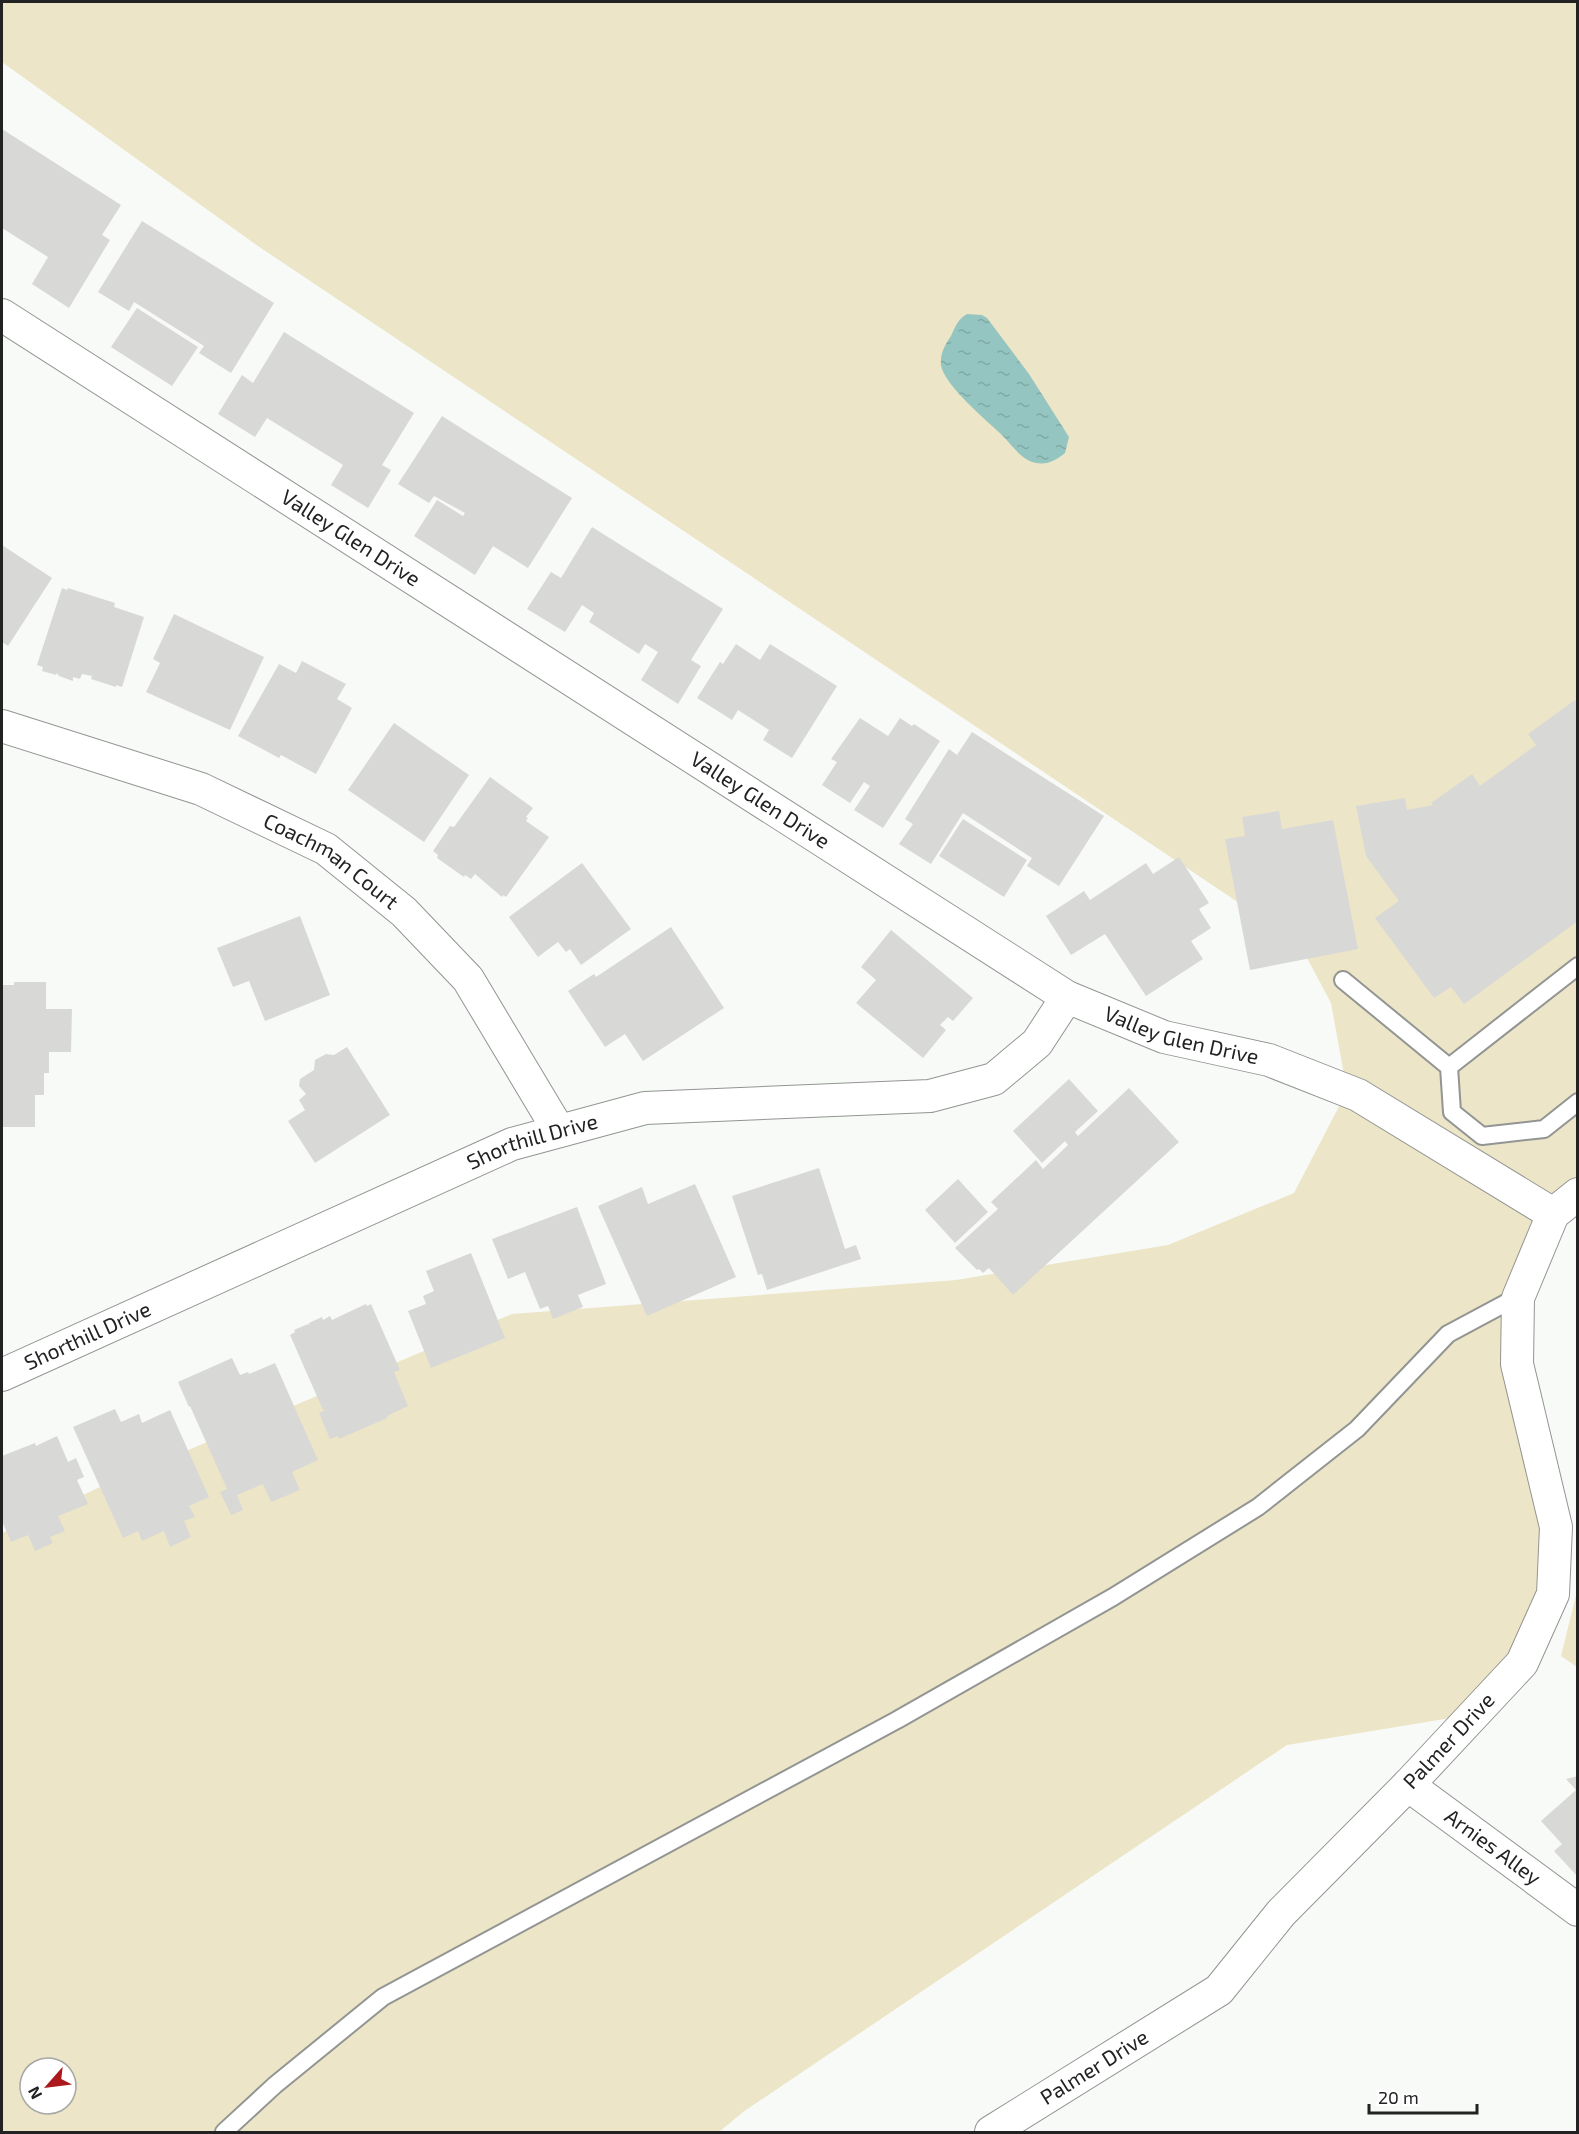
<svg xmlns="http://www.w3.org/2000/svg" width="1579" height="2134" font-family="'Exo 2',sans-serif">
<defs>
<pattern id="water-ripples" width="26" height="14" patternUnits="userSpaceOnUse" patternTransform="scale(1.5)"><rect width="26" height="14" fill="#95c5c0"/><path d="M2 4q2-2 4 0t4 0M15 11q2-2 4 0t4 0" fill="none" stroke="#80a9a5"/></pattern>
</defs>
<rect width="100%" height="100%" fill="#f8faf7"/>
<path fill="#ece5c7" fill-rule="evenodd" d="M2,2H1577L1578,1196L1518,1298L1552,1592L1475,1714L1287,1745L743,2112L719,2132H2V1533L98,1488L512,1314L956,1280L1168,1245L1294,1193L1347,1091L1331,1003L1299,943L255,244L2,62ZM30,2068H66V2104H30Z
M1577,1591L1578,1667H1577L1561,1656Z"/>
<path fill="url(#water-ripples)" d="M967,314L982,315L987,318L1029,374L1069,437L1065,453C1056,460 1048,465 1036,463C1021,460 1011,444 1001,434C986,420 944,385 941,365C940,353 945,345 951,336C955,327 958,319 967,314Z"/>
<path fill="#d8d9d6" d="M2,129L121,205L102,235L110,240L69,308L32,284L48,257L2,228Z
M142,221L274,303L231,373L199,353L204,346L134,302L129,311L98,292Z
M137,308L198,347L172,386L111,347Z
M284,332L414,413L382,465L391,470L368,508L331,485L343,465L267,418L255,437L218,414L242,375L253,383Z
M442,416L572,498L528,568L493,546L475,575L414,536L437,500L463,516L465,513L434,496L429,503L398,484Z
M592,527L723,609L691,660L701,666L678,704L641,680L658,652L645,644L639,654L589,622L594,613L582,605L565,632L527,609L551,572L561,578Z
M2,545L52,578L8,646L2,642Z
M62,588L67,590L68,588L115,603L114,607L144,617L122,687L116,685V687L91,679L92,676L82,674L80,679L73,677V681L59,676L57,673L56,675L42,671L43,667L37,665Z
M174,614L264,657L230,730L146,692L160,663L153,659Z
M736,644L760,660L770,644L837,686L792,758L763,740L769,730L738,710L732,720L697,698L720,662L723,664Z
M302,661L346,684L337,699L352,708L316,774L281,755L279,758L238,736L279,664L296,673Z
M1575,700L1578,704V909L1576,910L1578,921L1464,1004L1451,987L1434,998L1375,918L1399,901L1366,856L1356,806L1405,798L1407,810L1433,805L1431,803L1472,774L1480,786L1536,745L1528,734Z
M860,718L888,736L900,718L912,726L914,724L940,741L883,828L854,810L870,786L864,782L850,803L822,785L837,762L831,759Z
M394,723L469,775L424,842L348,790Z
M972,732L1104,816L1059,886L1027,866L1032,858L963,813L931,864L899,844L913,824L905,819L949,749L957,755Z
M490,777L533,808L526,817L528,818L526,821L549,837L506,897L503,895L502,897L475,874L471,879L465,875L464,877L437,858L438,855L433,851L450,826L454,827Z
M1279,811L1282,829L1333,820L1358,949L1250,970L1225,839L1245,836L1242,817Z
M963,819L1027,860L1004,897L939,856Z
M1179,857L1209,903L1199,909L1211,928L1191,941L1203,959L1146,996L1105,934L1071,955L1046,916L1084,891L1090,900L1146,863L1153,874Z
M582,863L631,929L581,965L570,949L566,952L558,942L538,957L509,917Z
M300,916L330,995L265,1021L249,981L233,987L217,948Z
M671,927L724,1008L643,1061L625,1034L605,1047L568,991L594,974L596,977Z
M891,930L973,998L953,1021L948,1017L940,1025L946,1030L923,1058L856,1003L876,980L861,967Z
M14,982H46V1009H72L71,1052H49V1073H44V1095H35V1127H2V985H14Z
M347,1047L390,1115L315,1163L288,1121L305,1110L299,1100L306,1094L299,1086L300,1079L314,1070L315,1060L326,1054L334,1055Z
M1069,1079L1098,1111L1075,1132L1078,1136L1129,1088L1179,1142L1013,1295L989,1268L983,1273L979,1269L977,1270L955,1248L998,1209L991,1202L1036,1160L1043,1169L1068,1145L1065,1141L1042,1163L1013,1131Z
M819,1168L845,1249L856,1245L861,1259L767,1290L762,1274L758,1275L732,1196Z
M958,1179L988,1212L955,1243L925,1210Z
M695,1184L736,1277L647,1316L598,1206L642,1187L648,1204Z
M577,1207L606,1284L578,1295L583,1307L553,1319L548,1306L540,1309L525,1272L508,1279L492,1239Z
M471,1253L505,1338L431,1368L408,1311L426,1304L423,1296L434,1291L426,1271Z
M366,1304L367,1306L371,1304L400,1370L394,1372L408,1406L387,1416V1418L339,1439L338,1436L330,1439L319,1413L326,1410H323L290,1335L295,1332L294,1330L308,1324V1326L309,1323L322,1317L323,1320L330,1316L332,1320Z
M232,1358L240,1375L248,1372L249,1374L275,1363L318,1460L292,1472L300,1490L271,1502L263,1484L237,1495L243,1510L231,1515L220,1492L227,1489L190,1406L189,1407L178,1382Z
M115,1409L121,1422L139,1414L142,1423L170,1410L209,1497L189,1506L195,1517L184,1521L191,1537L170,1547L164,1531L142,1541L138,1531L123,1538L73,1427Z
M57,1436L68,1462L76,1458L84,1477L77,1480L88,1504L58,1516L65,1531L50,1537L53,1543L35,1551L28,1535L11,1542L2,1521V1456L35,1443L36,1446Z
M1578,1776V1877L1554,1851L1562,1844L1541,1821L1576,1790L1566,1779Z"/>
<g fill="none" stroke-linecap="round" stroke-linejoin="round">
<g stroke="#929592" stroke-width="20">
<path id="service" d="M1578,966L1449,1067L1452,1112L1482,1136L1544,1129L1578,1102
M1343,980L1449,1067
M224,2132L275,2085L383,1997L897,1720L1113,1597L1258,1507L1357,1429L1448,1334L1519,1296"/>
</g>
<g stroke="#929592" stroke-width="34">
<g id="minor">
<path id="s1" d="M2,315L1067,997L1164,1037L1269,1060L1358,1095L1553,1214"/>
<path id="s2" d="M2,726L201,789L326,849L404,912L468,979L559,1131"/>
<path id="s3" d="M2,1375L512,1144L645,1108L930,1096L994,1079L1037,1043L1067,997"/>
<path id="s4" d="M1408,1785L1578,1910"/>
<path id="s5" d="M991,2132L1219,1990L1281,1913L1408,1785L1522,1663L1553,1594L1556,1527L1517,1364L1518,1298L1553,1214L1578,1194"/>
</g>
</g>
<use href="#service" stroke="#fff" stroke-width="16"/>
<use href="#minor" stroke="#fff" stroke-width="32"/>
</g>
<g text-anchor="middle" stroke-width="5" stroke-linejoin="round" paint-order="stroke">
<g font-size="21" fill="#212221" stroke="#fff">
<text dy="7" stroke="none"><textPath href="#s1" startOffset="414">Valley Glen Drive</textPath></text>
<text dy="7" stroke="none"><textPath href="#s1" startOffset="900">Valley Glen Drive</textPath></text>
<text dy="7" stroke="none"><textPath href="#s2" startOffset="358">Coachman Court</textPath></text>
<text dy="7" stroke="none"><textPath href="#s1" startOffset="1386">Valley Glen Drive</textPath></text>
<text dy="7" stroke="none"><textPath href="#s3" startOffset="580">Shorthill Drive</textPath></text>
<text dy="7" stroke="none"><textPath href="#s3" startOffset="94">Shorthill Drive</textPath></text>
<text dy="7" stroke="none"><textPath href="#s5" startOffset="608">Palmer Drive</textPath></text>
<text dy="7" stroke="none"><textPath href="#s4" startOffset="105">Arnies Alley</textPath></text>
<text dy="7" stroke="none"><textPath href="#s5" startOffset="122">Palmer Drive</textPath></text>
</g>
</g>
<rect width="1579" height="2134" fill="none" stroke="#212221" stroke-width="6"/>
<g transform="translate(48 2086) rotate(242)"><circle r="28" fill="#ffffff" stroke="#a6a7a6" stroke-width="1.5"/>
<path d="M0-4.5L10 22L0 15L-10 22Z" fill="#ac191d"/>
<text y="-9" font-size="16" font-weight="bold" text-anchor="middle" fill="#212221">N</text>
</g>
<path d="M1369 2104v9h108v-9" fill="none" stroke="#212221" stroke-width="3"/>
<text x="1378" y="2104" font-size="18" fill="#212221" stroke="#ffffff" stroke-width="4.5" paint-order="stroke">20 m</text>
</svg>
